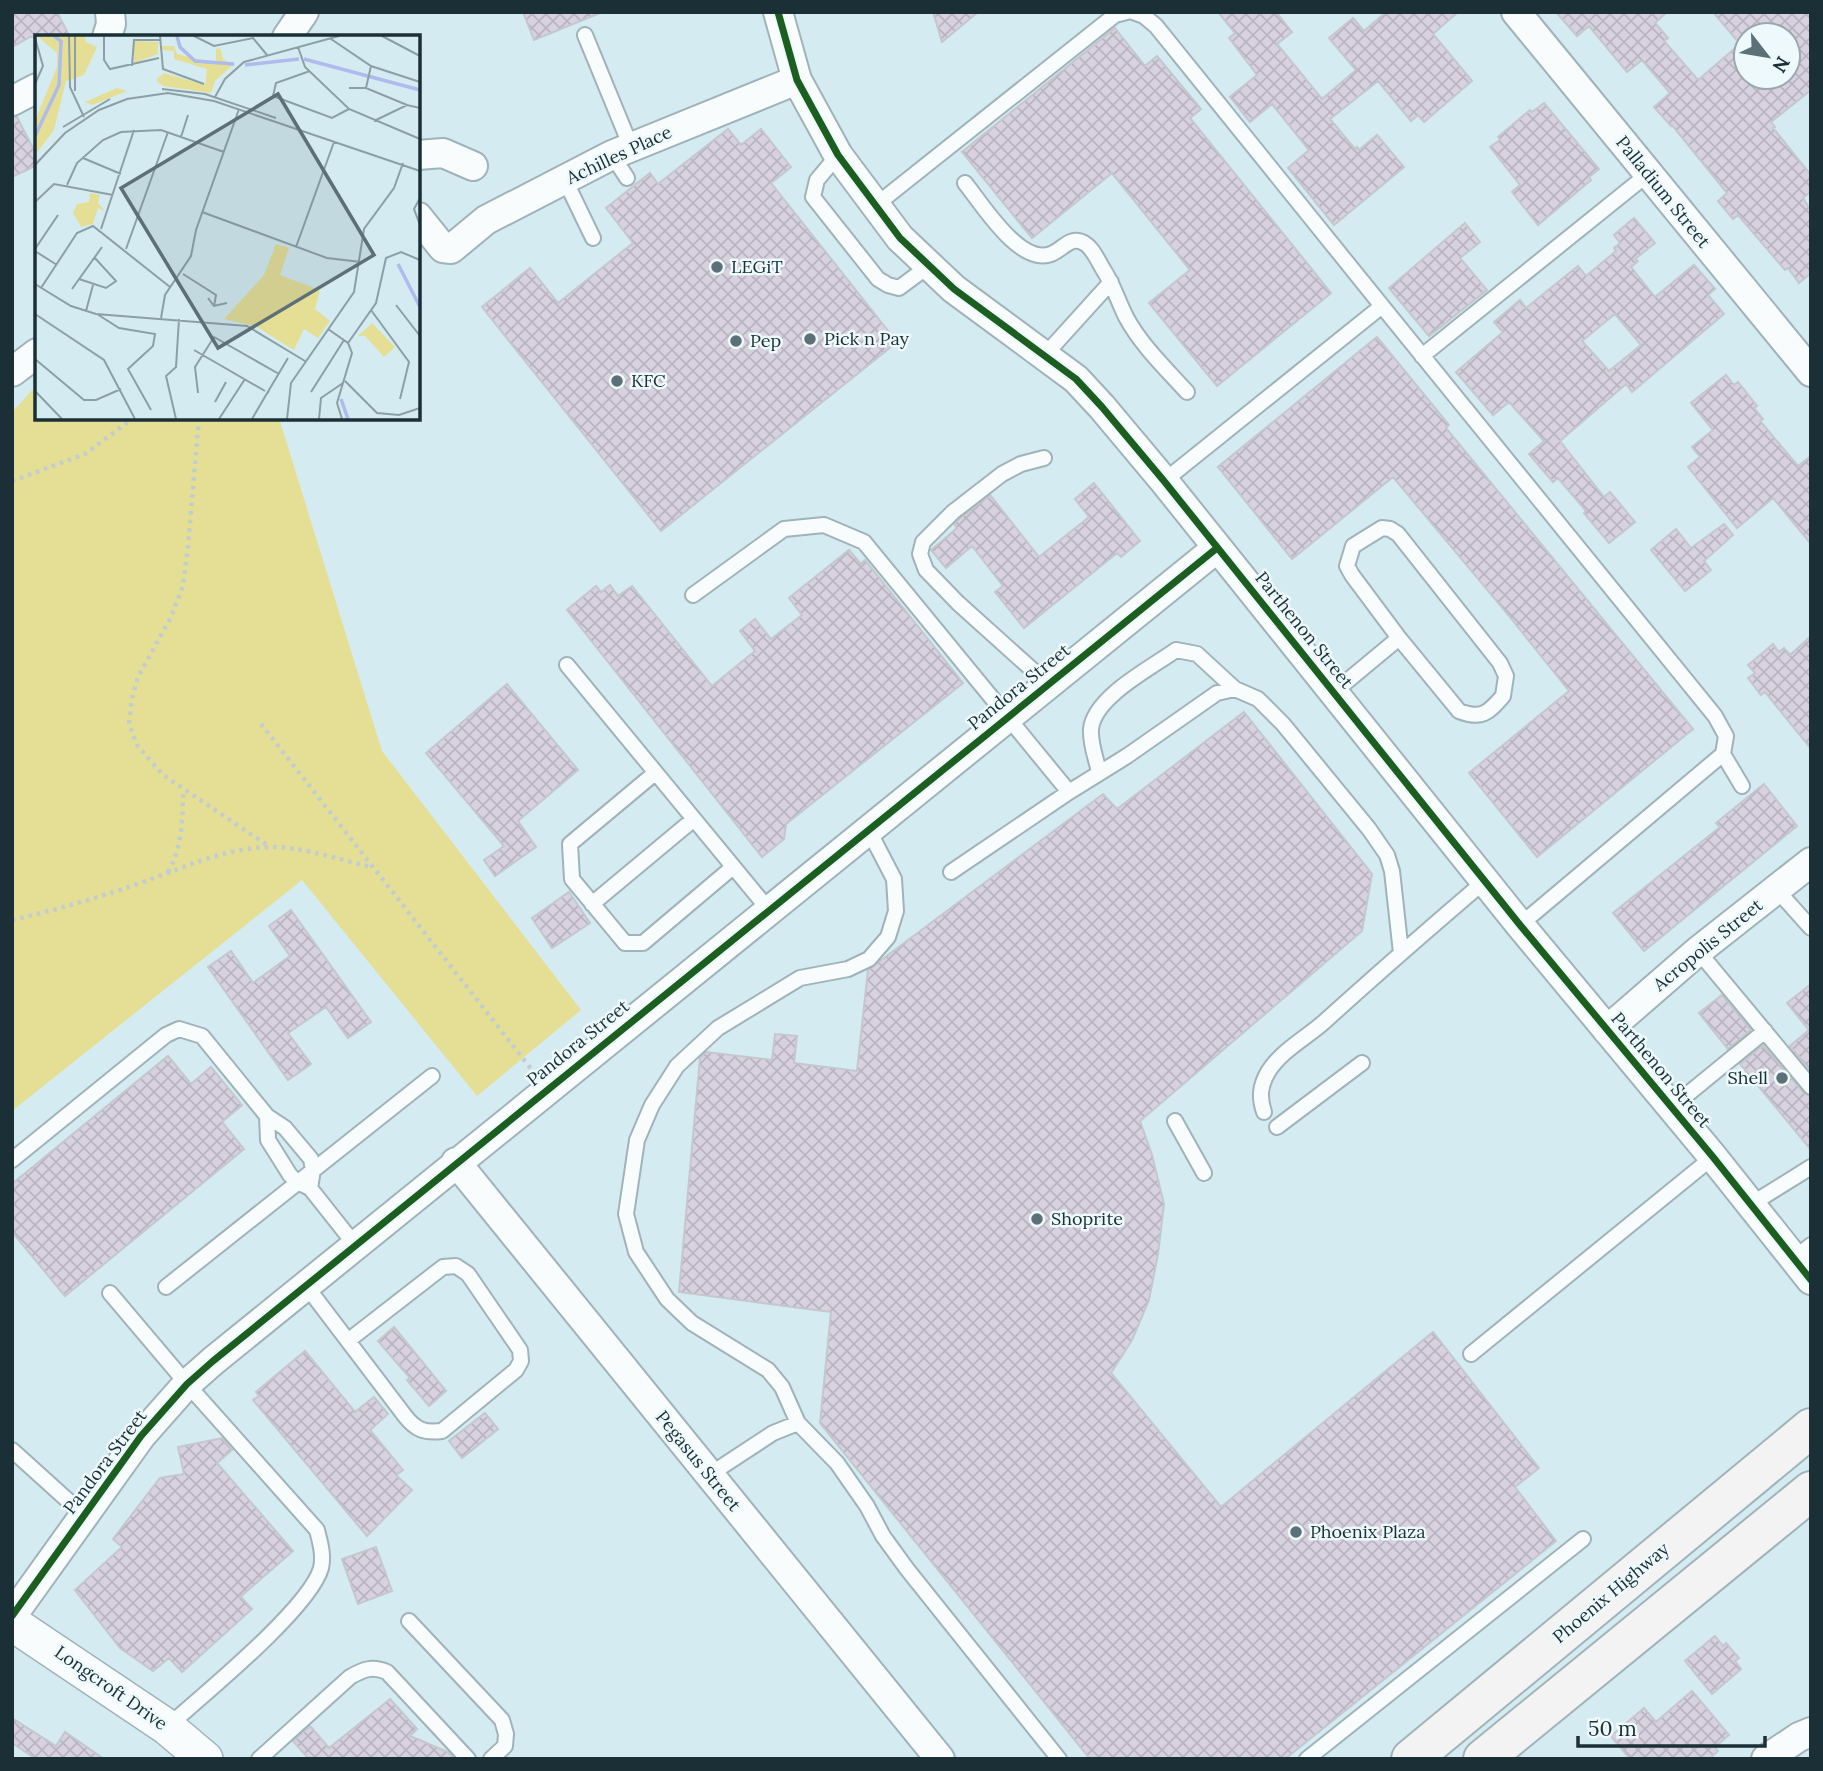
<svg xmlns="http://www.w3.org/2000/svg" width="1823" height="1771" font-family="Lora,serif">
<defs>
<pattern id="building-cross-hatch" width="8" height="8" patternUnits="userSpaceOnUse" patternTransform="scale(1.75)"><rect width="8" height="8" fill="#d8d1e0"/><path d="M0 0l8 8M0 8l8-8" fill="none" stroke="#b9b4c1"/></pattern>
</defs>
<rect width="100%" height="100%" fill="#d4ebf1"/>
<path fill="#e5df95" d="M37,385V418H279L382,751L581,1010L477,1096L302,880L12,1111V412Z"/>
<path fill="url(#building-cross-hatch)" stroke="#c4c7ce" stroke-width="2" fill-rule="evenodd" d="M12,12H57L70,37H30L12,47Z
M523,12H600V13L534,40Z
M933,12H978L942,42Z
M1218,12H1276L1292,32L1277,44L1322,99L1356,70L1329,38L1353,18L1364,31L1386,12H1458L1433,34L1472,81L1424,122L1418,115L1411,121L1378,81L1330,119L1355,149L1357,147L1359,150L1377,135L1404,167L1334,225L1288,168L1309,150L1272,104L1250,122L1230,97L1257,75L1229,38L1235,33Z
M1556,12H1667L1655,23L1668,38L1664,41L1698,80L1740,44L1713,12H1811V90L1771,122L1775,127L1773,128L1811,175V191L1803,198L1811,211V273L1799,283L1788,268L1785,270L1738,215L1733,219L1718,201L1727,193L1672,125L1671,126L1654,107L1670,93L1642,60L1627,72L1589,26L1577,36ZM1746,35H1788V77H1746Z
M1115,28L1145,66L1157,56L1201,109L1190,118L1331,293L1217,386L1149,303L1190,270L1112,173L1032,238L962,152Z
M1544,103L1599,169L1589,177L1591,180L1538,225L1512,192L1520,185L1490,147L1500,140L1498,137L1530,110L1532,112Z
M12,117H17L37,156V165L12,177Z
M728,129L741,145L761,129L791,167L771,183L897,342L661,531L482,307L530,268L558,303L633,243L606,208L650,173L658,184Z
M1634,218L1655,243L1635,259L1638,261L1631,267L1655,297L1694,265L1715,289L1708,295L1724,314L1632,392L1626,384L1560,441L1604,497L1610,492L1635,522L1609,543L1584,513L1586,511L1558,478L1553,482L1529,454L1544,441L1509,402L1493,415L1456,372L1503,332L1494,322L1520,300L1526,308L1578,266L1586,276L1616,251L1614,248L1620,243L1614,235ZM1615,314L1641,345L1609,371L1582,341Z
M1465,223L1480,242L1460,258L1487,290L1429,336L1389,288Z
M1377,337L1449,425L1446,428L1693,729L1537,857L1469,773L1569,691L1509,616L1393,477L1292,559L1218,467Z
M1726,375L1734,385L1738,382L1757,406L1754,408L1763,419L1760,421L1798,466L1811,456V544L1773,498L1737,528L1688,467L1700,457L1692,447L1713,430L1691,403Z
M1094,483L1140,541L1121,557L1117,553L1024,628L995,592L1003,586L972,546L946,568L931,550L957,528L954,524L959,519L990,495L1039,557L1089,517L1075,499Z
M1724,524L1733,535L1704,561L1711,570L1685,591L1651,550L1676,529L1691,548Z
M849,550L861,564L865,560L963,683L786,824L784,839L762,857L567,610L596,586L601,592L610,585L618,596L632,586L712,686L755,651L740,631L755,619L771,639L802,615L789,598Z
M1811,636V749L1765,692L1761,695L1748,678L1755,673L1748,665L1773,644L1779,652L1784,648L1790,655Z
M507,684L578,770L518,821L536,847L495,876L484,860L504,846L426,753Z
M1244,712L1372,874L1362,931L1140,1121L1152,1155L1164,1204L1158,1254L1149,1300L1132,1340L1111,1373L1221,1507L1433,1332L1539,1468L1515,1487L1556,1541L1285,1759H1090L820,1423L831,1312L679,1292L700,1058L706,1052L772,1060L775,1034L797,1036L794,1063L857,1071L868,970L1103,794L1117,809Z
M1764,784L1797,826L1644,951L1613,913L1720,827L1716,823Z
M569,892L590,923L552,948L532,918Z
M291,910L371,1022L348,1038L326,1007L288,1033L311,1064L288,1080L208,967L231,951L253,983L290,956L269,926Z
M1811,984V1072L1790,1046L1809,1030L1787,1003Z
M1722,995L1751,1030L1728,1049L1699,1013Z
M1763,1045L1804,1093L1811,1096V1150L1740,1064Z
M168,1056L191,1084L211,1067L242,1105L222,1122L244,1149L65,1296L12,1232V1184Z
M394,1327L446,1391L429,1406L407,1380L410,1378L378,1341Z
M305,1351L355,1412L374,1397L388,1414L370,1430L403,1470L396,1475L412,1490L367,1536L253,1400L259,1396L256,1392Z
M485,1413L498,1429L462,1458L449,1441Z
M222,1438L232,1450L217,1463L293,1551L239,1598L241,1597L252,1609L182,1672L169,1658L153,1671L120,1648L75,1590L122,1547L113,1539L160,1478L184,1474L178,1447Z
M376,1547L392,1591L358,1604L342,1559Z
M1715,1636L1723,1646L1726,1643L1739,1658L1735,1661L1741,1669L1712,1694L1685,1661Z
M1692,1691L1729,1735L1715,1747L1718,1751L1709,1759H1630L1611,1736L1644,1708L1656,1722Z
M390,1699L417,1729L410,1736L448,1752L455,1759H309L293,1741L310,1726L329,1748Z
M12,1718L56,1746L65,1732L104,1759H36L12,1743Z"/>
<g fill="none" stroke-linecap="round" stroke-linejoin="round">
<g stroke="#9fb3b9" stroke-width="18">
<path id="service" d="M1133,12L1144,16L1156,26L1382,306
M585,35L631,147
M612,155L627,178
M838,155L817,180L813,197L878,279L888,285L899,288L930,265
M565,180L593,238
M965,183C982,204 1020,266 1051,254C1062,250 1071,235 1084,243C1093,248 1098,261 1103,269C1113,284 1118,301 1126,317C1141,345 1166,369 1187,392
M876,205L1115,15L1127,12
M1044,356L1111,282
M1422,356L1648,174
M1044,458L1021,464L1002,474L953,512L923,542L920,554L926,570L958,603L1048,684
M1164,481L1382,306L1715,716L1726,736L1723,754L1520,925
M1382,528L1390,529L1398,534L1500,663L1506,676L1503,696C1488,713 1482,720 1459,711L1399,638L1352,575L1347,566L1353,546Z
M693,595L784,529L824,525L864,542L1069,792L1127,756L1217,693L1235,689L1258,699L1283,724L1369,829L1387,855L1392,871L1401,953
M567,665L769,910
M1334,692L1399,638
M1723,754L1742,786
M1099,772C1096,758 1090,744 1091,729C1094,697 1151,668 1176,650L1197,654L1235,689
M655,773L570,844L572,879L625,943H643L733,867
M951,872L1069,792
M1776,889L1811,928
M592,904L694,819
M1698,951L1811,1087
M1672,1107L1765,1031
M1264,1112C1259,1097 1260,1086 1268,1072C1282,1050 1306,1038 1324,1022C1377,974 1431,927 1486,880
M267,1116L268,1140L290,1175L297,1182L310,1188L356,1246
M1175,1121L1204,1173
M1277,1127L1362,1063
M12,1160L166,1035L179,1029L202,1036L267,1116L285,1128L311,1159L313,1170L310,1188
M1750,1205L1811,1167
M1793,1259L1811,1245
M166,1287L432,1076
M307,1287L405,1416C416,1430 424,1433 442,1431L516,1370L521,1361L520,1350L468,1274L456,1266L443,1267L349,1340
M110,1293L187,1384L317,1530C320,1542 324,1555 321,1568C310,1608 202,1696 167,1727
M1471,1354L1713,1157
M798,1423L782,1387L768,1370L692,1323L667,1299L636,1252L626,1214L637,1140L652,1105L677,1066L718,1028L800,978L848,969L869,959L888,937L896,911L894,879L868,829
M12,1450L85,1516
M709,1475L773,1433L798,1423L837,1463L867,1506L883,1536L907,1569L1059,1759
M409,1621L502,1720L506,1734L505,1746L491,1759
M259,1759L350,1677C364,1669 372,1666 387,1672L468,1759
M1307,1759L1583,1539"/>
</g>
<g stroke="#9fb3b9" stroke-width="32">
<path id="minor" d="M778,12L797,80L838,155L900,238L954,289L1076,379L1102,407L1164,481L1520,925L1713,1157L1811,1280
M1516,12L1811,372
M107,37L111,24L110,12
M287,37L304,12
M12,101L37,88
M418,155L443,153L473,166
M418,217L443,248L451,249L486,220L612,155L797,80
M12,372L37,353
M1607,1030L1698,951L1811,862
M456,1162L940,1759
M12,1616L141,1436L187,1384L213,1361L1217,548
M1766,1759L1799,1737L1811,1732"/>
</g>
<g stroke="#9fb3b9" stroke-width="38">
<path id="tertiary" d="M12,1623L167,1727L205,1759"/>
</g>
<g stroke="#9fb3b9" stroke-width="42">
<path id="secondary" d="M1411,1759L1811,1428
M1483,1759L1811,1491"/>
</g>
<path stroke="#c3cccf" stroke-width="4.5" stroke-dasharray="3.5 5" stroke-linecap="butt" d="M199,418L188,546L183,586L171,617L138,677L132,698L129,724L137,745L163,775L270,847
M12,481L85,454L133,418
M261,724L532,1070
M168,872C182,849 183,816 183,790
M12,920C55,910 98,898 140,883C183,868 222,849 268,847C302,846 339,860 372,867"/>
<use href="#service" stroke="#f9fcfd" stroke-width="14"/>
<use href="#minor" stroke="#f9fcfd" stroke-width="28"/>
<use href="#tertiary" stroke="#f9fcfd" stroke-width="35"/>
<use href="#secondary" stroke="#f3f3f3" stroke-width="38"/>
<g stroke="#eef9fc" stroke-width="11">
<path id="cycleway" d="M778,12L797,80L838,155L900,238L954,289L1076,379L1102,407L1164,481L1520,925L1713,1157L1811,1280
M12,1616L141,1436L187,1384L213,1361L1217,548"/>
</g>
<use href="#cycleway" stroke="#1b5e20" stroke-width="7"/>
</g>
<g fill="#5c7177" stroke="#eef9fc" stroke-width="2.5">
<circle cx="717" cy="267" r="7"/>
<circle cx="810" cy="339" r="7"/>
<circle cx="736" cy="341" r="7"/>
<circle cx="617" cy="381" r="7"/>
<circle cx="1782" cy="1078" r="7"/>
<circle cx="1037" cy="1219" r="7"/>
<circle cx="1296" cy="1532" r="7"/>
</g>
<g text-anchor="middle" stroke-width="5" stroke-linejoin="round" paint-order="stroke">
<g font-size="18" fill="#1b3036" stroke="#eef9fc">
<text transform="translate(619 155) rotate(-25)" y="6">Achilles Place</text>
<text transform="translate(1663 192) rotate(51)" y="6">Palladium Street</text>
<text transform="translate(1304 630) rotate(51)" y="6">Parthenon Street</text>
<text transform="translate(1019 687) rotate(-39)" y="6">Pandora Street</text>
<text transform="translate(1708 945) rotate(-39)" y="6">Acropolis Street</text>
<text transform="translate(578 1043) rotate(-39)" y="6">Pandora Street</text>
<text transform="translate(1661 1070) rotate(50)" y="6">Parthenon Street</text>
<text transform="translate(698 1461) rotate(51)" y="6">Pegasus Street</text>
<text transform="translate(105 1462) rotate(-53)" y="6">Pandora Street</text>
<text transform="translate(1611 1593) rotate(-40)" y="6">Phoenix Highway</text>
<text transform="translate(111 1688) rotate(35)" y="6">Longcroft Drive</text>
</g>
<g font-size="18" fill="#1b3036" stroke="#eef9fc" text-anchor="start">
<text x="731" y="273">LEGiT</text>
<text x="824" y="345">Pick n Pay</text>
<text x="750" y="347">Pep</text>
<text x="631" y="387">KFC</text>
<text x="1768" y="1084" text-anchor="end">Shell</text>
<text x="1051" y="1225">Shoprite</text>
<text x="1310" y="1538">Phoenix Plaza</text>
</g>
</g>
<g transform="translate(35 35)">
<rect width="385" height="385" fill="#d4ebf1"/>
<path d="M99,6L123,7V19L99,28ZM126,11H139L142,19L174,27H181V14L185,13L188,24L198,30L180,46L176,58L128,51L121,45L129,38L170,50L172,34L139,24V16L127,15ZM55,158L65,160L63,168L70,176L63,173L58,189L46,192L38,178L42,169L54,167ZM241,209L254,213L245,240L285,255L280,274L295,286L283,303L269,294L259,315L220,291L189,284L229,240ZM337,288L360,312L349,322L330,301H323Z" fill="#e5df95"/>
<path d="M2,1H50L51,7L62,12L49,40L31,46L19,95L0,120V86L22,32V18ZM82,53L92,56L57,70L50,67Z" fill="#e5df95"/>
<path fill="none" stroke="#adbbed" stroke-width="3.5" d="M142,1L145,12L160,26L199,29M269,24L385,55M210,30L264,24M0,101L24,50L26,6L19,1M363,229L385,272M306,364L313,384"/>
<path fill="none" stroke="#8aa0a6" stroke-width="2" d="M34,1L35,52L49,82M40,1V56M69,1V25L75,34L124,23M125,1L128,34L169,49M159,1L179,11L218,3L232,20M347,1L385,21M0,3L8,31L0,49M296,4L336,31L385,47M263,12L270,32L314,74L385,104M97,31L99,5H125M275,36L241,48L238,61L297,83L314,74M314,53H331L372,70M331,53L336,31M127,54L170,59L241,83M180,62L190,44L209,27L304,1M339,86L372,70L385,73M28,92L75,64M146,102L153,80M48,123L86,139M0,130L30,98L64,75L92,64L133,58L179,66L385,136M32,150L42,128L68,105L86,97L126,95L189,117M385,163L379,174L385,190M0,167L19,149L78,160M167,177L292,223L326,227M66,194L99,95M261,212L299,107M0,214L23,180M91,214L133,97M0,216L22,230M148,239L181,260L179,271M44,244L71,253L81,246L59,222M0,249L36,271L61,279L212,291L270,326M6,253L42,198L58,191L135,252M37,254L67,212M173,263L179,271L192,268M361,270L385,301M336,275L374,327L365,364M51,276L58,250M0,279L69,325L100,384M62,279L84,293L120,299L118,311L93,334L116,375M126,283L130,260L156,221L161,195L204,74M293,294L313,308L317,318L302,368L307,384M313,308L341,268L351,223L366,217L385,225M159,315L230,356M0,324L49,365H61L86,354M310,346L342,378L364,380L385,373M0,356L27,384M234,356L231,360L253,323M276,357L309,305M163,358L160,332L179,302L244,339M180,367L191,347M141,384L131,341L141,332L144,284M184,384L210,344M217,384L231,360M252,384L256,348L319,257L329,194L359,153L368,128M284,384L286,363L308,348"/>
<path fill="#5c7177" fill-opacity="0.15" stroke="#5c7177" stroke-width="3.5" d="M243,59L339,220L183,313L86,153Z"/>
<rect width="385" height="385" fill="none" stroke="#1b3036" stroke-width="3.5"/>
</g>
<rect width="1823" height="1771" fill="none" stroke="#1b3036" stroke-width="28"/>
<g transform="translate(1767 56) rotate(121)"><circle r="33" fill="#eef9fc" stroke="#9aa9ad" stroke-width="2"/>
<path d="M0-5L12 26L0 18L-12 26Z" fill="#5c7177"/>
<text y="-10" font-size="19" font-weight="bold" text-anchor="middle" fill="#1b3036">N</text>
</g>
<path d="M1578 1736v10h187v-10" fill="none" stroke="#1b3036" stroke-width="3.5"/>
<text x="1588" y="1736" font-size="21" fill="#1b3036" stroke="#eef9fc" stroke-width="5" paint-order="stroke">50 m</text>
</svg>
